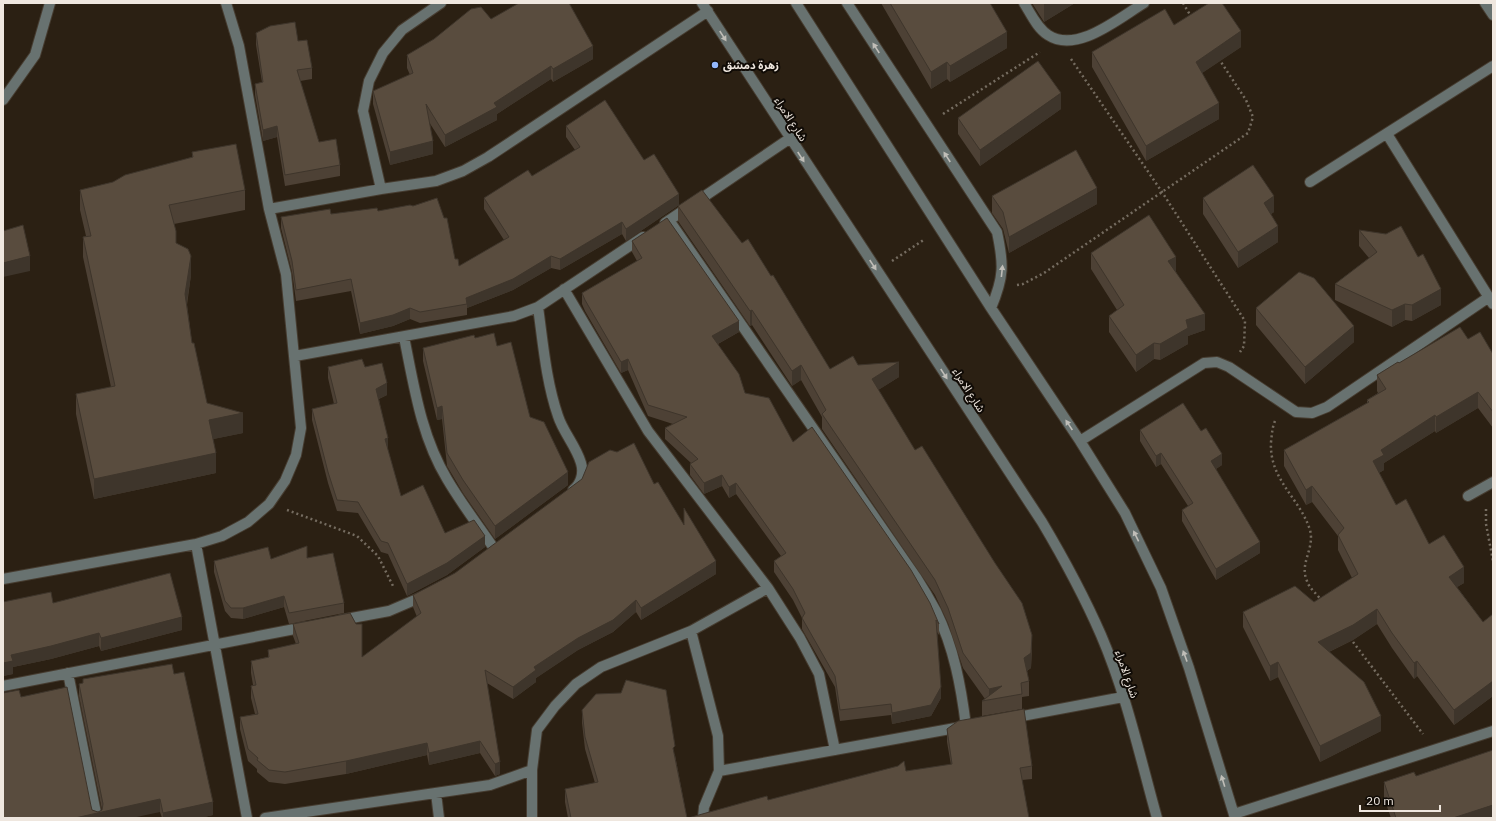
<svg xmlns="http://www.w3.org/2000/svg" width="1496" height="821" font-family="'IBM Plex Sans','Noto Sans Arabic',sans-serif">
<rect width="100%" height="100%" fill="#2b2013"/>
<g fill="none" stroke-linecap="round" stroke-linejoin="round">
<g stroke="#463c30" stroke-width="12">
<path id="minor" d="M702,3L1042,522C1064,559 1084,596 1101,635C1126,693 1140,757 1157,818
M796,3L991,308L1080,441L1125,513L1161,588L1189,668L1235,818
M847,3L997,232C1004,265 1004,277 991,308
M1024,3C1031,14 1037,28 1048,35C1077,54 1119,18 1144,3
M1485,3L1493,15
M3,100L35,55L50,3
M1387,134L1493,304
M1310,182L1493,66
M381,189L363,111L369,81L383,53L402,30L441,3
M269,209L381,189L436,181L463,171L488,157L708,11
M669,220L916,577C923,588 930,600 936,611C954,648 961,686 966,726
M665,223L789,139
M564,289L648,431L768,588L800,638L819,674L835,750
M538,307C543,343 546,381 558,416C563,432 576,446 581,463C584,473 581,484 573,490
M404,337C414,386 421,436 447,479C461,503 478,525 493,547
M295,356L514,316L538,307L643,237
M1080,441L1204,363L1217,362L1229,367L1296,412L1312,413L1327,407L1489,297
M1468,496L1493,482
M196,544L247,818
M3,579L196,544L222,536L248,522L269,504L285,481L296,455L301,428L286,274L269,209L239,46L226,3
M341,620L389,611L424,596
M691,631L718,736L719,771L704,807L703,818
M68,673L97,818
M3,686L305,627
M1012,718L1123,697
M719,771L961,727
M436,793L439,818
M1234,814L1493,731
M265,818L490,785L532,770L537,730L555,706L576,684L601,667L691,631L768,588
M532,818V770"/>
</g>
<path stroke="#756c60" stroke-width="2.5" stroke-dasharray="2 3" stroke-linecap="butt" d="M1183,3L1192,18
M1071,59L1162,192L1245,321L1244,346L1240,352
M943,114L1040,52
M892,261L925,239
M1017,285L1023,284L1044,273L1248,133L1253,117L1246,100L1219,59
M1275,421C1272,428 1272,434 1271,442C1269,480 1300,498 1310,530C1315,549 1299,563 1307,581C1309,588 1317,594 1321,600
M1486,509V524L1493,561
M287,510L357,536L378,556L394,588
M1350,638L1423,734"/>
<use href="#minor" stroke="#687270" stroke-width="10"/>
</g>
<path fill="#4d4135" d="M881,3H990L1007,48L950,82L947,79L931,89Z
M1032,3H1075L1044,22Z
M491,19L593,59L553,82L551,79L497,114V120L445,147L429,122L433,154L390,165L373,104V91L410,75L407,68V55Z
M1174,25L1241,47L1202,73L1219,119L1146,161L1092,67V52Z
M256,33L298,41L312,68V79L300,81L319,142L340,165V176L285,186L277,137L263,141L255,95V84L262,82L256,45Z
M1061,109L980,166L958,134V118Z
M566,126L644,160L679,205L626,241L622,234L560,270L551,268L513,290L467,308V315L420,323L410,319L393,326L360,334L351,291L296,301L292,272L281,228V217L331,214L378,211L455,259L459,266L504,240L484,209V198L532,176L575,150L566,137Z
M192,152L245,190V210L174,224L176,243L191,275L187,305L192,343L207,403L243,433L213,439L216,473L94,499L76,414V394L111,387L83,257V237L86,236L80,210V190L113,182L192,157Z
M992,196L1097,204L1009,253L1003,229L992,213Z
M1203,198L1274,212L1271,214L1278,242L1238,268L1203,214Z
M678,206L742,243L771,276L830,369L858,365L899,377L878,390L1032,650L1031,668L1027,671L1029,681V696L1022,697V709L982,716V701L985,699L963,668L948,623L935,595L822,429V417L801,380L792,386L752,325L750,326L678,221Z
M1359,230L1441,305L1412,321L1405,320L1392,327L1335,300V284L1369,258L1359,246Z
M632,241L739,332L718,344L745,393L793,442L939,624V635L937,632L941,698L931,716L892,724L891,715L840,721L835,687L802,629V618L793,600L774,572V561L781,556L736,494L729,498L722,486L704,494L690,475V464L691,463L665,439V428L673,424L648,416L628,370L621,373L585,311L582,304V293L637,261L632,252Z
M1091,253L1176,272L1205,330L1188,336V344L1160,360L1154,359L1136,372L1109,332V316L1117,310L1091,269Z
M1256,308L1354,342L1305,384L1256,325Z
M475,338L497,346L530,417L568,485L495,539L463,493L447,466L442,419L437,420L423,361V348Z
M1468,339L1493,354V428L1478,408L1436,433L1435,431L1384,463V470L1379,473L1396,505L1429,544L1464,583L1457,587L1483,622L1493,614V696L1454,725L1417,676L1414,679L1392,648L1377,624L1353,640L1329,652L1381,731L1320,762L1278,677L1270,681L1243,627V612L1314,602L1352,578L1338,550V536L1312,502L1306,505L1284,466V450L1367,403V400L1378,393L1377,391V375L1399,363Z
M328,367H365L387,395L379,399L388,450L401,496L445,533L485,547L447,575L407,596L388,554L381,552L358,513L337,511L328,483L312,420V409L334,404L328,378Z
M1140,430L1222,465L1216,469L1260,553L1216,580L1182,521V510L1188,506L1161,464L1156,467L1140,441Z
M654,484L684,525L716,574L641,620L636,612L613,632L578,650L536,678V682L513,699L487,683L500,774L495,776L480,753L429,765L427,755L346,774L285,784L269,782L257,772V769L248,761L240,729V717L255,714L251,698V686L253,685L251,673V661L268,657V650L296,644L293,636V624L362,657L417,617L413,607V595Z
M307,558L344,603V613L289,624L284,607L243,619L231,618L225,611L214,572V561Z
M3,602L53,603L182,630L101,651L99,646L51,659L13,667V674L3,676Z
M83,679L213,815L200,818H162L160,812L3,818L21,697L92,810L98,812L102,810L79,696V684L83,683Z
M582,710L675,755L687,818H568L565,802V789L595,783L585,749L582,723Z
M947,729L1032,766V779L1022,780L768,800L906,771L951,765L947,742Z
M1416,776L1493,818H1391L1384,798V782Z"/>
<path fill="#3e352b" d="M1045,3H1075L1044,22V4Z
M1241,31V47L1196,77V62Z
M1007,32V48L950,82V66Z
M593,46V59L553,82V69Z
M947,62V79L931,89V72Z
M551,66V79L497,114V120L445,147V135Z
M1061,93V109L980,166V150Z
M1219,103V119L1146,161V146Z
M277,126V137L263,141V130Z
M433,141V154L390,165V152Z
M1097,188V204L1009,253V237Z
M679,194V205L626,241V229Z
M1274,196V212L1264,219V203Z
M622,222V234L560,270V259Z
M1278,226V242L1238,268V252Z
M30,256V271L3,277V263Z
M191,256V275L185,314V294Z
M551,256V268L513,290L467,308V304L466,298Z
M1176,257V273L1168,261Z
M1441,289V305L1412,321V305Z
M1405,304V320L1392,327V310Z
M410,308V319L393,326L360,334V323Z
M752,310V325L750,326V311Z
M1205,314V330L1188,336V344L1160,360V344L1186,320Z
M739,321V332L712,347V336Z
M1354,326V342L1305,384V367Z
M1154,343V359L1136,372V355Z
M628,359V370L621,373V362Z
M899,362V377L872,394V379Z
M801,365V380L792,386V371Z
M387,383V395L376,400V389Z
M1478,392V408L1436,433V417Z
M442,406V419L437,420V408Z
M243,413V433L209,440V420Z
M1435,415V431L1384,463V470L1373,476V461L1381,450Z
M388,438V450H385V439Z
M216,453V473L94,499V479Z
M1161,453V464L1156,467V456Z
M1222,454V465L1211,472V461Z
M568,472V485L495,539V526Z
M722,475V486L704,494V483Z
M736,483V494L729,498V487Z
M1312,486V502L1306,505V490Z
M485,536V547L447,575L407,596V584Z
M1260,542V553L1216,580V569Z
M716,561V574L641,620V608Z
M1464,567V583L1449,592V577Z
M284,596V607L243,619V608Z
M636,600V612L613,632L578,650L536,678V682L513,699V687L534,667L578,638Z
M1377,609V624L1353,640L1318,657V642Z
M182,617V630L101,651V638Z
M99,633V646L51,659L13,667V674L3,676V663L11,655Z
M1032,635L1031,668L1024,673V658Z
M1417,661V676L1414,679V663Z
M1278,662V677L1270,681V666Z
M1493,681V696L1454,725V710Z
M1002,686L989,700V689Z
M941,687V698L931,716L892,724V713Z
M1381,716V731L1320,762V746Z
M480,741V753L429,765V753Z
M427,743V755L346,774V761Z
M500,762V774L495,776V764Z
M160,799V812L132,818H75Z
M213,802V815L200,818H163V813Z
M1493,805V818H1453Z"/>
<path fill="#594c3e" stroke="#3e352b" d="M519,3H569L593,46L553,69L551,66L494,103L497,107L445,135L426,104L433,141L390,152L373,91L413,73L407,55L434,39L471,9L481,7L491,19Z
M890,3H990L1007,32L950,66L947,62L931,72Z
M1209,3H1222L1241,31L1196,62L1219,103L1146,146L1092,52L1165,9L1174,25Z
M295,22L298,41L307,40L312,68L297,70L319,142L336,139L340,165L285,175L277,126L263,130L255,84L263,82L256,33L270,26Z
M1038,61L1061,93L980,150L958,118Z
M605,100L644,160L654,154L679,194L626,229L622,222L560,259L551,256L513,279L466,298L467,304L420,312L410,308L393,315L360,323L351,279L296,290L292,261L281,217L330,209L331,214L377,208L378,211L410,205L413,206L437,198L444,218H447L455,259H458L459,266L509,237L484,198L528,170L532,176L580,147L566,126Z
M236,144L245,190L169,205L176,231V243L188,249L191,256L185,294L192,343H194L207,403L243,413L209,420L216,453L94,479L76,394L115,386L83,237L91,236L80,190L113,182L125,175L193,157L192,152Z
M1076,150L1097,188L1009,237L1003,212L992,196Z
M1253,165L1274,196L1264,203L1278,226L1238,252L1203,198Z
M702,190L742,243L748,239L771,276L773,275L830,369L853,356L858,365L899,362L872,379L915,450L922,446L995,563L1022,603L1032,635L1031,653L1024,658L1029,681L1021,683L1022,694L982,701L1002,686L989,689L963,653L948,608L935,580L822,414L826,410L801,365L792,371L752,310L750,311L678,206Z
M1149,215L1176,257L1168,261L1205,314L1186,320L1188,328L1160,344L1154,343L1136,355L1109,316L1124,305L1091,253Z
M667,218L739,321L712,336L739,374L745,393L769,398L793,442L812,427L911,570L930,603L939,624L936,620L941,687L931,705L892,713L891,704L840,710L835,676L802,618L805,613L793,589L774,561L786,553L736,483L729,487L722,475L704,483L690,464L698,459L665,428L687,417L648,405L628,359L621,362L585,300L582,293L642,258L632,241Z
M23,225L30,256L3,263V231Z
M1401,226L1418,257L1423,254L1441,289L1412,305L1405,304L1392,310L1335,284L1377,252L1359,230L1386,234Z
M1299,272L1314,278L1354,326L1305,367L1256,308Z
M1460,327L1468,339L1480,332L1493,354V412L1478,392L1436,417L1435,415L1381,450L1384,455L1373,461L1396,505L1406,499L1429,544L1444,535L1464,567L1449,577L1483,622L1493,614V681L1454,710L1417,661L1414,663L1392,633L1377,609L1353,625L1318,642L1364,682L1381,716L1320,746L1278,662L1270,666L1243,612L1295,586L1314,602L1358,574L1338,535L1344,528L1312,486L1306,490L1284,450L1369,402L1367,400L1386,389L1377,375L1398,362L1399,363Z
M494,333L497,346L511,342L530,417L544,422L568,472L495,526L463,480L447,453L442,406L437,408L423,348L474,335L475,338Z
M362,359L365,367L382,363L387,383L376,389L388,438L385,439L401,496L423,485L445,533L474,520L485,536L447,563L407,584L388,543L381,541L358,502L337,500L328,472L312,409L337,403L328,367Z
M1183,403L1201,431L1206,428L1222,454L1211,461L1260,542L1216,569L1182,510L1193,503L1161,453L1156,456L1140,430Z
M634,443L654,484L658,482L684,525V508L716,561L641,608L636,600L613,620L578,638L534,667L536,670L513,687L485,670L500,762L495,764L480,741L429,753L427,743L346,761L285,772L269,770L257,760L258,758L248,749L240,717L258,714L251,686L256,685L251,661L269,657L268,650L299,643L293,624L350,613L356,624H362V657L421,613L413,595L455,573L582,479L589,462L610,450L617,452Z
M307,546V558L333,553L344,603L289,613L284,596L243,608H231L225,601L214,561L268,547L271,559Z
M170,573L182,617L101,638L99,633L51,646L11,655L13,661L3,663V602L51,592L53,603Z
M172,664L174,674L184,672L213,802L163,813L160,799L75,818H3V693L19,690L21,697L67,687L91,806L92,810L98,812L102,810L103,804L79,684L83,683V679Z
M626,680L666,690L675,746L673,748L687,818H571L565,789L598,782L585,737L582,710L596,694L621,693Z
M1024,709L1032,766L1020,768L1029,818H688L767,796L768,800L898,766L904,761L906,771L952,764L947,729L958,721Z
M1493,750V805L1453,818H1396L1384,782L1414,772L1416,776Z"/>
<defs><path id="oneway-solid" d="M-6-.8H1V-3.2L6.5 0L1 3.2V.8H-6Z"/></defs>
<g fill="#c0beb8">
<use href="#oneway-solid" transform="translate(723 36) rotate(57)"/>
<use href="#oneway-solid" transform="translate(876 48) rotate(-123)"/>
<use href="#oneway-solid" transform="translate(801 157) rotate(57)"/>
<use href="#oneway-solid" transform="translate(947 157) rotate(-123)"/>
<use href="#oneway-solid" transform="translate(873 265) rotate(57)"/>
<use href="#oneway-solid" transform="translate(1002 271) rotate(-84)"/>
<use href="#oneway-solid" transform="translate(944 374) rotate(57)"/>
<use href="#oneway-solid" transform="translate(1069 425) rotate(-124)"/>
<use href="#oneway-solid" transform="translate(1136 536) rotate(-116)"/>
<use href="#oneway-solid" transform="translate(1185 656) rotate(-110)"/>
<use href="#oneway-solid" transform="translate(1223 781) rotate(-107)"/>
</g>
<circle fill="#92b7fd" stroke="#100b06" stroke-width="1.5" cx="715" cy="65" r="4"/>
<g text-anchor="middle" stroke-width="4" stroke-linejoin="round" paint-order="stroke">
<g font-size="11" font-weight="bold" fill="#efe7df" stroke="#100b06" text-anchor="start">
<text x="723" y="69">زهرة دمشق</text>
</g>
<g font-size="11" fill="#efe7df" stroke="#100b06">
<text transform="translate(791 119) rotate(57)" y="4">شارع الامراء</text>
<text transform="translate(969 390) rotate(57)" y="4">شارع الامراء</text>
<text transform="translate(1127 674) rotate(71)" y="4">شارع الامراء</text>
</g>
</g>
<rect width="1496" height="821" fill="none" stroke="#efe7df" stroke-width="8"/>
<path d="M1360 805v6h80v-6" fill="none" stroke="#efe7df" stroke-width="2"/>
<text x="1366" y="805" font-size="12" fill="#efe7df" stroke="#100b06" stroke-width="3" paint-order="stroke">20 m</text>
</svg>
